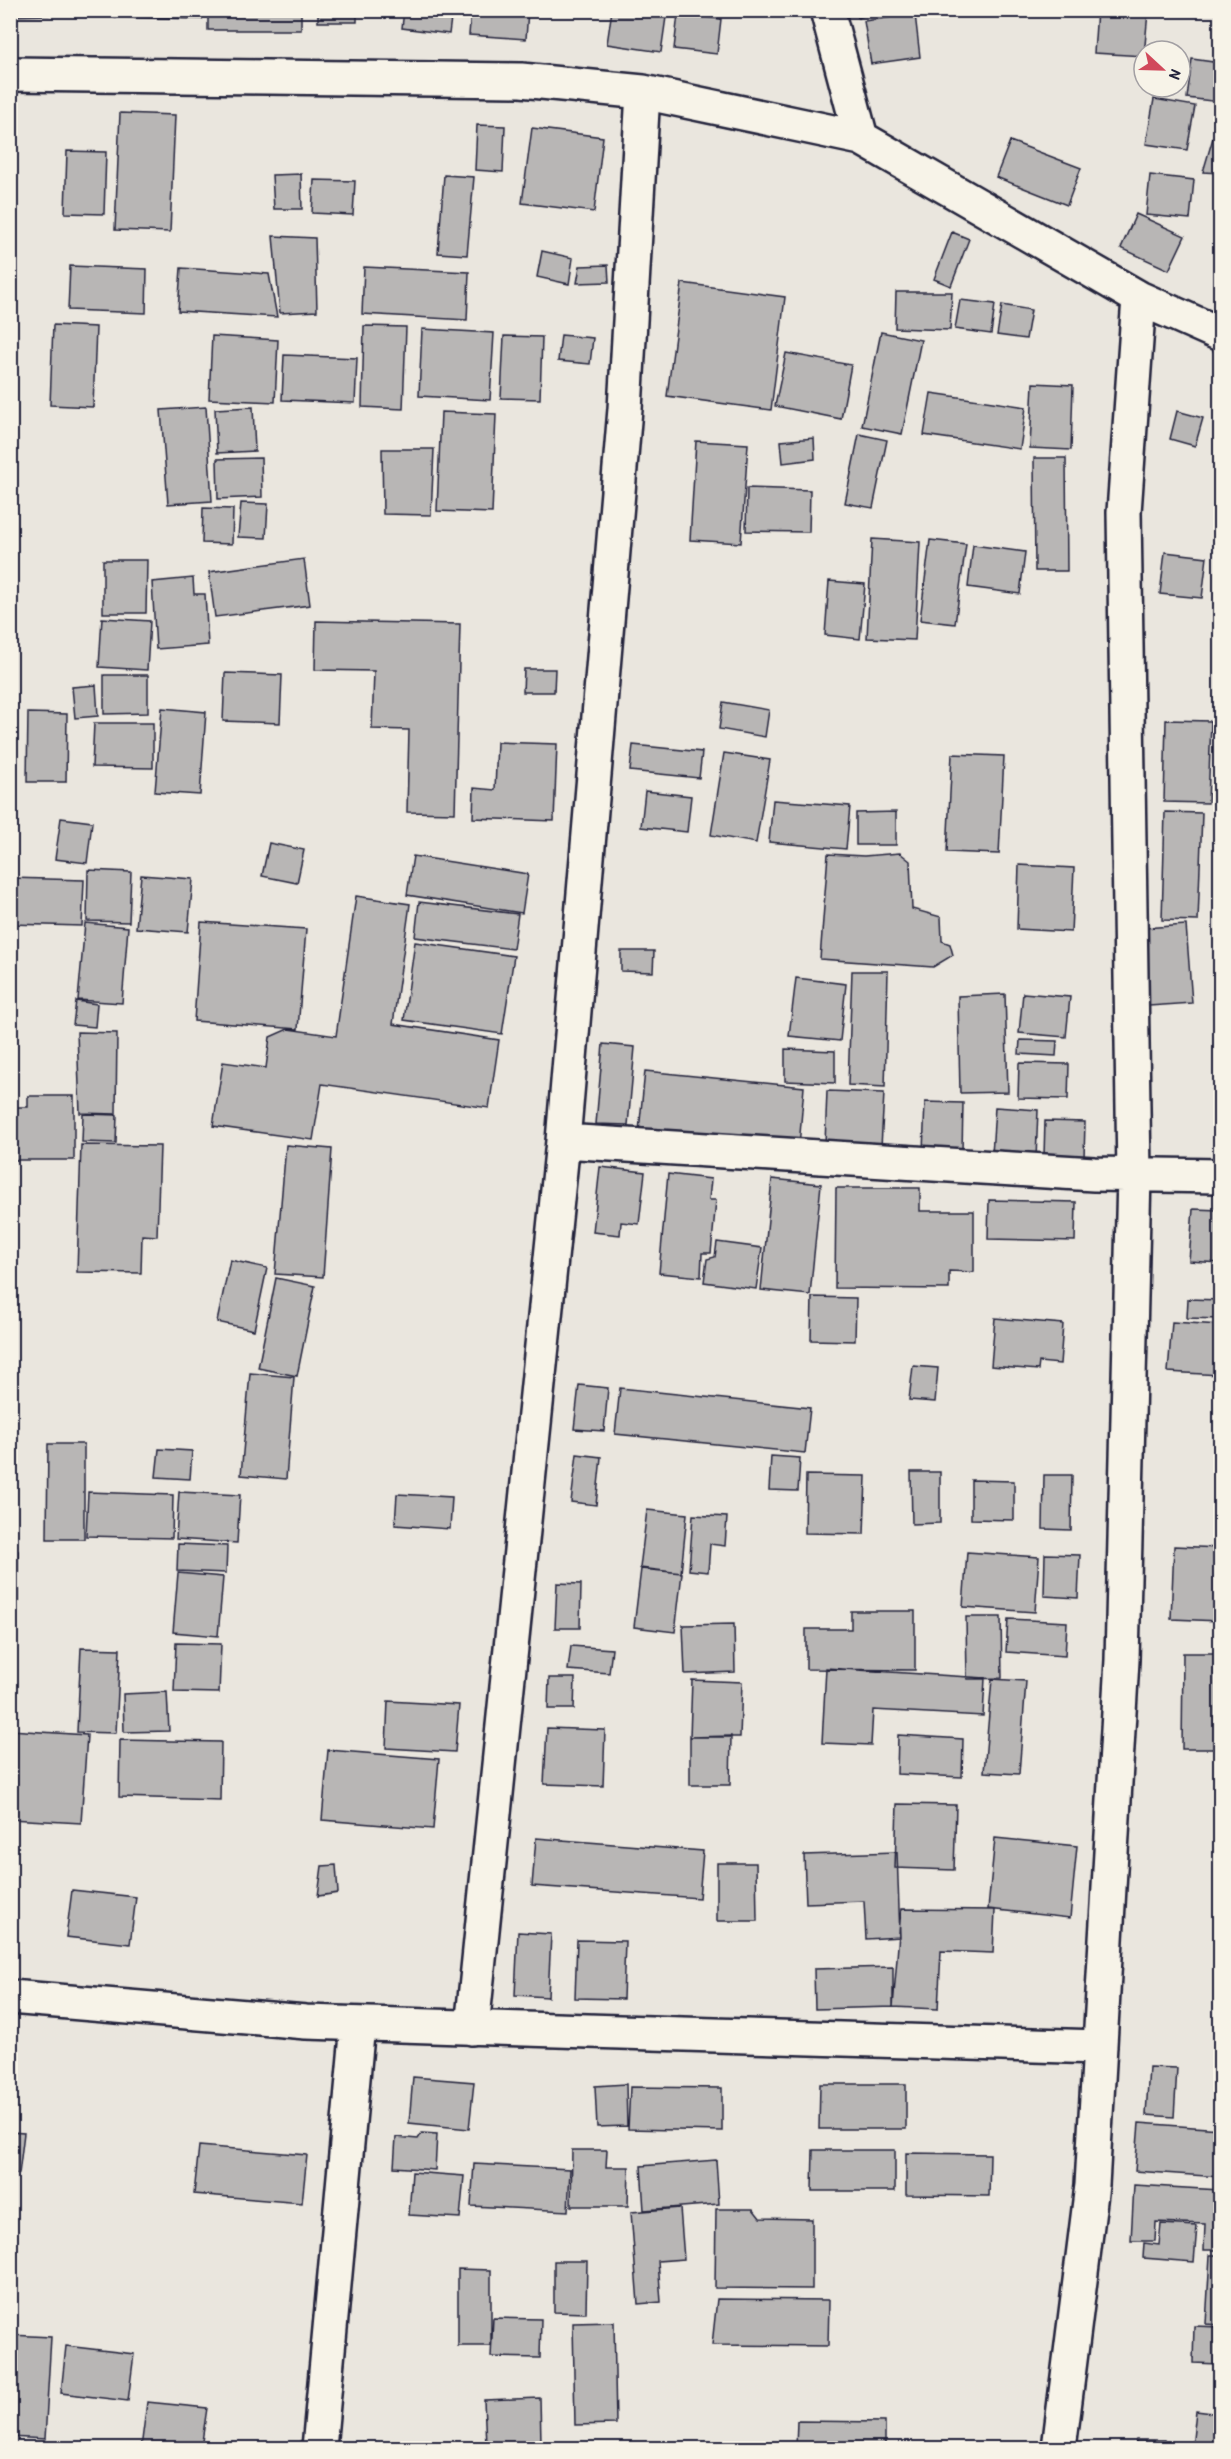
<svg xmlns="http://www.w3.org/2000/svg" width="1231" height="2459" font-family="'Patrick Hand',sans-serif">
<rect width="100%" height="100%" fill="#eae6de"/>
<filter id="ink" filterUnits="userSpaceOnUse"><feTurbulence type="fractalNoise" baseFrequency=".0167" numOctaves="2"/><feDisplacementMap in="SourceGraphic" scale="12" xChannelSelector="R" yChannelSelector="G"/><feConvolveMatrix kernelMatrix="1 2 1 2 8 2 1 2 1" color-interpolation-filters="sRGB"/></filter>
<g filter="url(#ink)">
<path fill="#b8b6b5" stroke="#22223b" stroke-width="1.5" d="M10,10H49V15L10,16Z
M115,10H203L202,19L115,17Z
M208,10H301V30H208Z
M318,10H357V22H318Z
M404,10H452L449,34L402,28Z
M471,10H528L526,39L469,35Z
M612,10H667L661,52L607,44Z
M856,10H881L858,18Z
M1097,10L1148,12L1144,56L1094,53Z
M678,14L721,19L717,54L674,49Z
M915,14L920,57L871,64L864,21Z
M1192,59L1220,63V102L1187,98Z
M1154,99L1195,106L1187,150L1146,144Z
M120,113L175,115L170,232L115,230Z
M1220,114V173L1203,172Z
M477,125L505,126L503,172L475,170Z
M532,128L603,137L594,212L522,203Z
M1010,141L1081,168L1067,205L996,177Z
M67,151L106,152L104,214L65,213Z
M301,174L302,209H274L272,175Z
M444,175L474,177L467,255L438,253Z
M1150,175L1194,180L1190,219L1146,215Z
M314,180L355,181L353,215L312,213Z
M1136,214L1185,236L1169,270L1121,248Z
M952,232L969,239L951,286L934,279Z
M273,236L315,238L317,311L280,313Z
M542,251L573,258L569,284L537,277Z
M608,265L609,282L577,283L580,266Z
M70,266L147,269L146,313L68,310Z
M364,267L469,272L467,320L362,314Z
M181,268L269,274L277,317L178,311Z
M682,283L785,297L771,410L667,396Z
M896,292H952L950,330L895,328Z
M960,300L995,304L991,334L955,329Z
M1002,305L1031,310L1026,339L997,335Z
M53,325L96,327L93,407L50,405Z
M364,326L406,327L403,409L362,407Z
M422,329L494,333L490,400L419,396Z
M881,332L921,340L902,434L862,426Z
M561,335L593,338L590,364L558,361Z
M212,336L278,340L275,402L209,399Z
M504,336L542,337L540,399L501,398Z
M786,353L851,365L841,419L775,406Z
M284,355L357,358L355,403L282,400Z
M1033,383L1073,385L1071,450L1030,448Z
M931,393L1026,407L1020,449L924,435Z
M206,407L212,501L168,504L161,410Z
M253,407L255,451L217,453L215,409Z
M1177,411L1203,418L1195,446L1170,439Z
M441,412L496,414L492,513L437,511Z
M859,434L887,440L873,508L845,503Z
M814,438L815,459L783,463L781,441Z
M696,441L748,444L741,543L690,540Z
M382,449H434L431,515L383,514Z
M261,458L262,497L218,499L217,459Z
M1034,458H1066L1067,571H1035Z
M747,488L810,490L809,532L746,531Z
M241,503L268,504L266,538L238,537Z
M203,508L233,509L232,544L202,543Z
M872,539L920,542L915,640L867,638Z
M930,540L966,544L955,624L920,620Z
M973,545L1025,552L1020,594L968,587Z
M1165,552L1207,557L1202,598L1160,594Z
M304,559L310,605L215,617L209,572Z
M103,560H147L146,613H103Z
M193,578L194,594H205L208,645L156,649L152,582Z
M829,581L865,584L860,639L825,635Z
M102,618L150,621L147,670L99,667Z
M316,621L460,624L455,813L407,812L409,730L372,729L374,671L315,670Z
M524,669H555L554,692H523Z
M225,673L282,675L280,723L223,721Z
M104,675H148V713L104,714Z
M96,685L98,716L75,718L72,687Z
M723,702L769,710L765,737L719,729Z
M162,708L206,712L200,795L155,792Z
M28,713L67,714L66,782H27Z
M1166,720L1211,721L1208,803L1164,802Z
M94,723H153V768L92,767Z
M497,742L557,744L554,821L473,818L474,788L495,790Z
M633,745L702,752L699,778L630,771Z
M724,753L770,760L756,843L711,835Z
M952,754L1004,756L999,854L947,852Z
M645,791L691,796L687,832L641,827Z
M773,800L850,806L846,849L769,842Z
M896,812V845H856V813Z
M1165,812L1202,813L1198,921L1162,920Z
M61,818L92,822L87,863L55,859Z
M269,843L304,850L297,883L262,876Z
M900,853L910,861L912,909L941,917L942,941L950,944L953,955L933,967L820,959L828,854L864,856Z
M413,856L528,874L522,913L407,895Z
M1019,865L1074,868L1071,932L1017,929Z
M88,870L131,872L129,922L87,921Z
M141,875L193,879L188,932L136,928Z
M10,878L84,880L82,926L10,924Z
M356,896L410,904L393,1024L499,1040L489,1108L322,1084L313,1140L213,1126L223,1062L266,1068L270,1037L288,1029L336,1036Z
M419,902L518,914L513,949L415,937Z
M201,922L306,929L298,1029L194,1021Z
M85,923L128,927L122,1003L78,1000Z
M1186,925L1192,1003L1149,1006L1144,928Z
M415,942L514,956L502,1034L404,1020Z
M621,951H654L653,972L621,971Z
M852,971H888L885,1087L848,1085Z
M796,978L846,984L840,1041L789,1036Z
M1023,993L1070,997L1066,1037L1019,1033Z
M1005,994L1008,1092L960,1093L958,996Z
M76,1001L97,1004L95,1027L73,1025Z
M77,1032L117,1033L116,1114L80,1113Z
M1020,1040L1057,1041L1056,1056L1019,1054Z
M603,1044L635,1047L628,1125L596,1124Z
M785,1049L835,1051V1083L785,1081Z
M1019,1063L1069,1064L1068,1099L1018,1098Z
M645,1071L804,1087L799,1146L639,1131Z
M827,1091L884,1093L881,1147L825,1144Z
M28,1096H74V1160H14V1107H28Z
M925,1102L963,1103L962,1152H923Z
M995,1107L1038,1110L1036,1158L992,1155Z
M83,1114L117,1115L116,1143L82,1142Z
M1045,1121L1085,1122L1084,1158L1044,1156Z
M81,1145L160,1146L157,1236L142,1235L141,1273L77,1272Z
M286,1145L332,1149L323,1277L275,1274Z
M600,1167L645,1172L639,1224L621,1222L620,1235L593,1232Z
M668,1174L711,1179L709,1200H716L711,1253H702L701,1277L659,1273Z
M772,1179L821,1184L810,1295L761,1290Z
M836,1188H920V1211H974V1272L949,1271V1289L835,1288Z
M989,1200L1076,1202L1075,1241L988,1239Z
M1193,1209L1220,1210V1263L1189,1261Z
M717,1242L762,1248L756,1289L704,1282L707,1259L715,1257Z
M230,1260L267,1268L254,1330L217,1322Z
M276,1278L315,1286L297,1376L258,1368Z
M812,1297L856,1298L855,1341L811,1340Z
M1188,1299L1220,1300V1319L1187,1318Z
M995,1318L1063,1324L1060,1364L1039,1362L1038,1370L991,1366Z
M1172,1322L1220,1325V1375L1168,1372Z
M913,1366L938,1368L935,1402L909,1400Z
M250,1373L294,1377L286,1479L241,1475Z
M579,1385L608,1388L604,1431L574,1429Z
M620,1388L810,1408L805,1453L615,1434Z
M48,1444H84V1539H47Z
M159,1449L192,1451L190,1479L156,1477Z
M577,1454L601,1457L596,1505L571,1502Z
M771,1456L800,1458L798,1491L769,1490Z
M911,1472H940V1523L912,1524Z
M806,1475L866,1476L864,1534L805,1533Z
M1044,1475H1072L1071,1530L1043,1529Z
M971,1480L1014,1481V1520L971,1519Z
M88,1492L173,1495L172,1538L86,1536Z
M179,1492L240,1495L237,1543L176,1539Z
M397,1494L452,1497L450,1529L395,1525Z
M10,1510H14L12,1535H10Z
M647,1510L687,1514L681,1573L640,1568Z
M693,1515L727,1517L725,1546L710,1544L708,1572L689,1570Z
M178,1544L227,1546L226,1573L177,1571Z
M1174,1546L1220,1548V1621L1171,1619Z
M10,1550L18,1551V1617H10Z
M967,1552L1039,1557L1035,1612L963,1607Z
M1045,1554L1080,1555L1078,1598L1044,1596Z
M641,1569L682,1573L675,1632L634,1627Z
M178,1573L223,1577L218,1636L173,1632Z
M557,1583L581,1584L580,1628H555Z
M851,1611H915V1670L806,1669V1629H851Z
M966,1617H1001L1002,1678L967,1679Z
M1008,1619L1067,1622L1065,1656L1006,1652Z
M734,1624L735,1672L685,1674L683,1625Z
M176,1643L221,1644L219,1693L174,1692Z
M571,1646L612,1649L609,1673L568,1670Z
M81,1648L120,1649L116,1733L77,1732Z
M1183,1653H1220V1749H1182Z
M826,1668L985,1678L983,1716L873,1710L871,1745L822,1743Z
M549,1678H575L574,1709H548Z
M992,1679L1026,1681L1019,1774L984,1772Z
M692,1680L742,1682L740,1737H690Z
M167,1692L169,1731L124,1732L123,1694Z
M388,1701L459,1705L455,1752L386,1748Z
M547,1728L605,1730L603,1786L544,1784Z
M10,1730L87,1735L81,1823L10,1819Z
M898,1735L963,1739L962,1777L897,1774Z
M731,1736L730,1785H690V1737Z
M120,1740L221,1742L220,1800L119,1797Z
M328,1750L439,1759L433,1829L322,1820Z
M897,1804L956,1805L954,1870L895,1868Z
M536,1838L703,1851L699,1898L532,1886Z
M995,1838L1077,1846L1070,1918L988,1909Z
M897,1852L900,1937L866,1939L864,1901L806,1903L804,1855Z
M717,1863H756L757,1921H717Z
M336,1865L338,1893L318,1896L322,1866Z
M72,1890L136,1897L130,1944L66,1937Z
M901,1909L995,1910L993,1953L941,1951L938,2009L893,2007Z
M518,1932L551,1934L548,1997L515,1995Z
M577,1940L625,1941L623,1999L575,1998Z
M893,1967V2007L815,2009L814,1969Z
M1149,2067L1177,2068L1174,2117L1146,2115Z
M413,2077L474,2082L469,2129L409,2123Z
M626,2084L627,2126L597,2127L595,2086Z
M820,2084H906V2129H819Z
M630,2087L722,2088V2131L628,2129Z
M1139,2123L1220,2129V2177L1135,2171Z
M10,2132L24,2133L19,2174L10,2173Z
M422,2133L437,2134L435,2170L394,2167L396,2137L418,2139Z
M199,2146L307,2155L302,2203L194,2194Z
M572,2150H607L606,2167H629L628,2206H571Z
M813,2150H895V2191H812Z
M906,2153L990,2154L989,2196L906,2195Z
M716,2160L719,2204L644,2210L641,2166Z
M474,2164L570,2169L568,2211L471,2206Z
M412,2172L464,2176L460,2218L409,2215Z
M1134,2185L1220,2190V2250H1204L1205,2224L1156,2222L1155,2241H1131Z
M680,2208L684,2259L658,2261L661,2302L638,2304L631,2212Z
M716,2209H753L760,2218L812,2219V2289L715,2288Z
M1161,2224L1197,2226L1194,2262L1143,2258L1144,2243L1159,2245Z
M1210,2255H1220V2325L1206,2324Z
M554,2261H587L586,2313L554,2312Z
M458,2269L491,2270V2346H458Z
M717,2299L829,2300L828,2346L712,2345Z
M493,2318L541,2319L540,2358L491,2357Z
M614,2322L616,2424L575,2425L573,2323Z
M1194,2326L1220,2327V2364L1193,2363Z
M10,2335L51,2337L45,2439L10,2437Z
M66,2346L134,2354L128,2401L61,2393Z
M540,2398L541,2443L486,2445L484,2400Z
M147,2402L207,2408L201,2448H141Z
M1196,2411L1220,2414V2448H1192Z
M797,2421L885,2422V2448H796Z
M1136,2440H1165V2448H1136Z
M494,2445L524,2448H494Z"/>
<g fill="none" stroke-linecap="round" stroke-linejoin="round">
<g stroke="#22223b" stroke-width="38">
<path id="street" d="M827,10L861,138
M10,74L521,80L643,92L861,138L1139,298L1220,334
M563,1141L1094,1174L1220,1176
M10,1997L306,2022L1100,2047
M472,2028L563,1141L625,409L643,92
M319,2448L358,2024
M1059,2448L1092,2185L1122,1660L1134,1175L1124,512L1139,298"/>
</g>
<use href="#street" stroke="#f7f3e8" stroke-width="33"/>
</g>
</g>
<rect width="1231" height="2459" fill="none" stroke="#f7f3e8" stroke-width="36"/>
<rect x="18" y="18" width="1195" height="2423" fill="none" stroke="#22223b" stroke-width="2" filter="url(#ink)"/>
<g transform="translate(1162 69) rotate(112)"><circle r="28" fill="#f7f3e8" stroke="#a29fa3" stroke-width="1.5"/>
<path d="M0-4.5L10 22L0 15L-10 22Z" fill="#d1495b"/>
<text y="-9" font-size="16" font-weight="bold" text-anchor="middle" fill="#22223b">N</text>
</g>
</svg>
